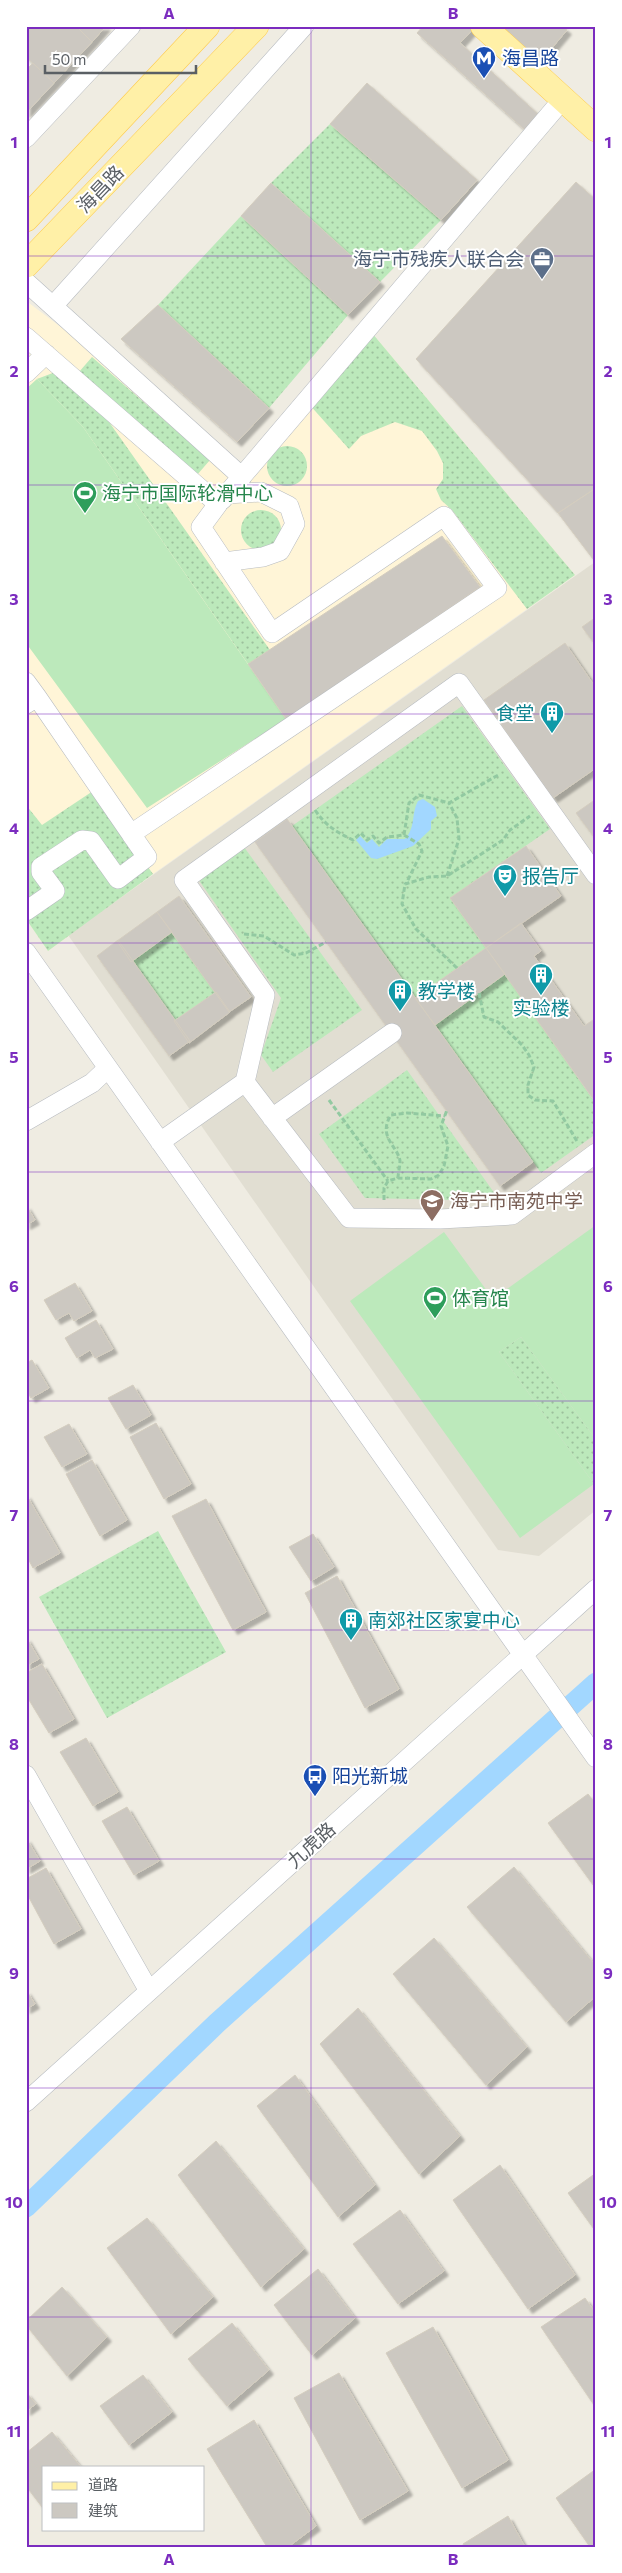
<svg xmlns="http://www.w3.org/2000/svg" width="622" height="2573" font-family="Commissioner,'Noto Sans SC',sans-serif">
<defs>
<pattern id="grass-dots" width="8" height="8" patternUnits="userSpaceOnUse" patternTransform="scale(1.25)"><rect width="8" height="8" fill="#bce9bb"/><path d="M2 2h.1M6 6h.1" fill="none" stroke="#9cc09c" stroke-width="1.8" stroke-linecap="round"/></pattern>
<filter id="shadow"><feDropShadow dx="4.5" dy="4.5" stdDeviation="1" flood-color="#0004"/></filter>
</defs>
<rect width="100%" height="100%" fill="#efece2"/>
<path fill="#fff5d7" d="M29,303L249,469L372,333L575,575L153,874L48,951L26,919V304Z"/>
<path fill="#e1ded2" d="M595,562L596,1510L539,1556L498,1550L68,935Z"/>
<path fill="url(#grass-dots)" d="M330,124L441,220L380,282L271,183Z
M241,216L348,315L269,408L158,305Z
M372,333L575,575L527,609L452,510L441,500L436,489L443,479V463L437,451L422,431L395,422L361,436L349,449L308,403Z
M92,357L210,460L197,475L79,372Z
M58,371L102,412L270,650L248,664L83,427L37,379Z
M267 466a20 20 0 1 1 40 0a20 20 0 1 1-40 0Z
M241 530a20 20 0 1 1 40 0a20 20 0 1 1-40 0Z
M462,706L550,829L450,898L486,948L415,998L292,826Z
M93,791L153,874L48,951L26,919V805L42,825Z
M244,847L362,1010L273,1072L261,1055L281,998L198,879Z
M172,932L216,992L174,1021L131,962Z
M505,974L596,1104V1134L541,1173L435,1025Z
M407,1070L500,1201L365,1198L319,1134Z
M521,1337L596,1440L594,1484L499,1352Z
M158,1531L226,1652L107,1718L39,1597Z"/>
<path fill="#bce9bb" d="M37,379L83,427L286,719L147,808L26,643V389Z
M596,1225V1440L521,1337L499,1352L594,1484L520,1538L350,1301L444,1232L493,1299Z"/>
<path fill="#a2d7ff" d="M423,799L435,807L437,816L431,821V829L413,846L377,859L371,858L356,840L360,836L367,843L372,839L379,847L387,839H405C416,827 411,814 418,801Z"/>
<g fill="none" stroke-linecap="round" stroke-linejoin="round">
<path stroke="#a2d7ff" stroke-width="21" d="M26,2207L217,2023L596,1683"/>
</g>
<path fill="#ccc8c1" stroke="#d4cdbf" filter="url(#shadow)" d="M26,26H76L92,42L54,83L26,57Z
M76,26H106L92,42Z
M423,26H476L460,43L539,115L525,130L417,33Z
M489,26H562L567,30L536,67Z
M33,63L54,83L26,113V70Z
M367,83L477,180L441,220L330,124Z
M576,182L596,200V488L558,513L416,359Z
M271,183L380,282L348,315L241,216Z
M158,305L269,408L237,442L121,339Z
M596,488V563L558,513Z
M442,536L480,587L286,719L248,664Z
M596,617V646L582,627Z
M565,643L596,688V768L553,798L484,700Z
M596,799V840L576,813Z
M287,819L533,1162L500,1186L255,842Z
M526,846L561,896L486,948L450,898Z
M179,896L251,997L229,1012L157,912Z
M157,912L172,932L131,962L117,941Z
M521,923L541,951L534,956L584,1026L596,1018V1103L486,948Z
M118,940L190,1041L169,1056L97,956Z
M486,948L505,974L435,1025L415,998Z
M216,992L230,1012L189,1043L174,1021Z
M26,1205L35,1220L26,1225Z
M75,1283L92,1311L74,1321L69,1313L56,1320L44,1300Z
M96,1320L113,1349L95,1358L90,1350L77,1358L65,1338Z
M32,1360L49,1388L31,1398L26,1390V1363Z
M133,1385L151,1415L126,1429L108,1398Z
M156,1423L191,1484L164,1499L130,1437Z
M69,1424L87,1454L62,1467L44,1437Z
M92,1460L127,1520L100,1536L66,1474Z
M26,1494L60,1553L33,1568L26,1555Z
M206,1499L266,1612L233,1630L172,1516Z
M313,1534L334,1567L311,1581L289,1547Z
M337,1576L399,1689L365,1708L305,1593Z
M26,1637L39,1659L26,1666Z
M42,1664L74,1719L49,1733L26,1695V1673Z
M86,1738L118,1792L93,1806L60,1752Z
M588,1794L596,1804V1889L548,1823Z
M127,1807L159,1861L134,1875L102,1821Z
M26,1838L40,1861L26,1869Z
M514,1867L596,1966V1996L566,2022L467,1907Z
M46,1868L81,1929L54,1944L26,1892V1879Z
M434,1938L527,2047L486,2085L393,1974Z
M26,1990L35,2004L26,2009Z
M358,2008L460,2136L419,2174L320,2044Z
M295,2075L375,2185L338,2217L257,2106Z
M216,2141L304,2249L261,2287L178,2175Z
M500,2165L575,2275L528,2309L453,2200Z
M596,2173V2232L568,2193Z
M400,2210L444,2271L398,2304L353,2244Z
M147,2218L213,2297L171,2334L107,2248Z
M318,2269L355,2318L312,2355L274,2305Z
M62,2287L107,2337L67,2376L26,2325V2321Z
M585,2298L596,2314V2408L541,2327Z
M232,2323L269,2370L227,2406L188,2359Z
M433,2327L508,2460L462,2488L386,2353Z
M339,2373L408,2491L360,2520L294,2398Z
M143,2375L172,2412L129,2445L100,2406Z
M26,2392L36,2404L26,2411Z
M254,2420L316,2526L288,2547H267L207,2449Z
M52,2432L81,2467H44L42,2507L26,2486V2453Z
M596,2469V2547H590L556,2498Z
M508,2516L525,2547H464L463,2544Z"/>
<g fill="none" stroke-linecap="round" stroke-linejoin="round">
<g stroke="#b7bbc0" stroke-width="20">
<path id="minor" d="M26,138L131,26
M26,282L242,477
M53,306L304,26
M26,337L218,504L201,527L272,633L444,516L497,588L131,834L147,857L118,879L91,841L82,840L41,867V872L55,891L26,911
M26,373L46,354
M227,494L563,99
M222,500L227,494L261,492L289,506L295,524L280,551L263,557L224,562
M26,682L37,697
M26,704L37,697L131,834
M26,952L596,1758
M245,1082L349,1218L440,1219L512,1215L596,1153
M272,1118L392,1033
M26,1121L92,1083L108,1068
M160,1142L245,1082L265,995L184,880L459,683L596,875
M26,1775L149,1991
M26,2102L596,1589"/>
</g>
<g stroke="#ffcb4b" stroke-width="26">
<path id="major" d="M483,26L596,129
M26,219L207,26
M26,265L256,26"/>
</g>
<path stroke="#92c9a1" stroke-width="3" stroke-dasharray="5 2.5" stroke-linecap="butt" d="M315,810C325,825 336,832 353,840L361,833L367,840L373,836L379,843L387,837L404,835L409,803L419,795L449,803L500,774
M404,835L419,844L422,851L406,884
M447,876L459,839L457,818L449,803
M244,934L264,936L294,955L306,953L326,942
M457,968L416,929L402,904L405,884L429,877L447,876L503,840L510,830L530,816
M479,993L484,1017L498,1022L522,1045L529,1055L534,1067L528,1085V1095L535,1100L553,1101L578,1143
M329,1100L388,1181
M398,1178C398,1173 400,1167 400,1161C398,1146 377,1137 391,1115L407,1113L445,1116
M384,1200V1188L388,1181L398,1178L431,1179L439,1175L444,1166L448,1146L441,1126L447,1110"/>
<use href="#minor" stroke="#fff" stroke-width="19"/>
<use href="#major" stroke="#fff0a7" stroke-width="25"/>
</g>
<path fill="none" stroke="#7b2cbf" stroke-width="1" stroke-opacity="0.55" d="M311,26V2547M26,256H596M26,485H596M26,714H596M26,943H596M26,1172H596M26,1401H596M26,1630H596M26,1859H596M26,2088H596M26,2317H596"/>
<defs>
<g id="metro-pin" transform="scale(1.25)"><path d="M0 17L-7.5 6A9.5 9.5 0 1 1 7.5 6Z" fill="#1a4fb4" stroke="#fff"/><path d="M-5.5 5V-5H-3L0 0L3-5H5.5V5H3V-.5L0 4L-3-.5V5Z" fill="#fff"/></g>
<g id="office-pin" transform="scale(1.25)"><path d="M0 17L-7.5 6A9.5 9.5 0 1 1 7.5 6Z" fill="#5c6f8a" stroke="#fff"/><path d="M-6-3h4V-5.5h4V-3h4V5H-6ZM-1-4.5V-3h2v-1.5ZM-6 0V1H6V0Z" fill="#fff"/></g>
<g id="stadium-pin" transform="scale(1.25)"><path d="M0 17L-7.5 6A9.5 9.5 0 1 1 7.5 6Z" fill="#2e9e5b" stroke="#fff"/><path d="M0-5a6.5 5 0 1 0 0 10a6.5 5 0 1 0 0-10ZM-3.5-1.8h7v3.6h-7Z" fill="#fff"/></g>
<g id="building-pin" transform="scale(1.25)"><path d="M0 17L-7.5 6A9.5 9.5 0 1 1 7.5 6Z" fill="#0f9aa8" stroke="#fff"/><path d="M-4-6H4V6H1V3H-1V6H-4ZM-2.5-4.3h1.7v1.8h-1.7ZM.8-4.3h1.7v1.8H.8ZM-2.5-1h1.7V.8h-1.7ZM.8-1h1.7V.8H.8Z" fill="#fff"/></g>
<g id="theatre-pin" transform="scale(1.25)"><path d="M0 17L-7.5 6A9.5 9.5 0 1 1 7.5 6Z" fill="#0f9aa8" stroke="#fff"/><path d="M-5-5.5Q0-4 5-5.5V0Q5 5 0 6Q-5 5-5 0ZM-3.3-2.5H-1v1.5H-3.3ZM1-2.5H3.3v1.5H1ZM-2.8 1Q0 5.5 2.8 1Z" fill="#fff"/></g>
<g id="school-pin" transform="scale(1.25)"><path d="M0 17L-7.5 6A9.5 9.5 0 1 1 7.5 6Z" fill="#8d6e63" stroke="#fff"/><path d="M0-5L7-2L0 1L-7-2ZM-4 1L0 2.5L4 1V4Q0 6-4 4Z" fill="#fff"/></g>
<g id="bus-pin" transform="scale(1.25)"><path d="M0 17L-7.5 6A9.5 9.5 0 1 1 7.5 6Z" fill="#1a4fb4" stroke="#fff"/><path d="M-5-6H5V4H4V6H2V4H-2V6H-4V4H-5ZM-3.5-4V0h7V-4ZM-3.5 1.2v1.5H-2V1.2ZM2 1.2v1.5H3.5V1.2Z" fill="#fff"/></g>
</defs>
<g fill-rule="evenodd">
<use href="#metro-pin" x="484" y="58"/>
<use href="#office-pin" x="542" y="259"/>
<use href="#stadium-pin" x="85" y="493"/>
<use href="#building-pin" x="552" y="713"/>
<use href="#theatre-pin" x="505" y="876"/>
<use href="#building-pin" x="541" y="975"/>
<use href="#building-pin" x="400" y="991"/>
<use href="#school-pin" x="432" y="1201"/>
<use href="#stadium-pin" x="435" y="1298"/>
<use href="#building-pin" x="351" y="1620"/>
<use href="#bus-pin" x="315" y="1776"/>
</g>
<g text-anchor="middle" stroke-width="4" stroke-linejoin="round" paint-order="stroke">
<g font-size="19" fill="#164399" stroke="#fff" text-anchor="start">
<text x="502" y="65">海昌路</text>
<text x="332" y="1783">阳光新城</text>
</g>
<g font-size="19" fill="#5a5f64" stroke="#fff">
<text transform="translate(100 189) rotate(-46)" y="7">海昌路</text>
<text transform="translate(311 1845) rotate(-42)" y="7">九虎路</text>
</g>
<g font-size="19" fill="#4e5e75" stroke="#fff" text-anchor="end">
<text x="524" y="266">海宁市残疾人联合会</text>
</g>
<g font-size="19" fill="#27864d" stroke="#fff" text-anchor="start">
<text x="102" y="500">海宁市国际轮滑中心</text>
<text x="452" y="1305">体育馆</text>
</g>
<g font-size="19" fill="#0d838f" stroke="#fff" text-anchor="start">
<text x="534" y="720" text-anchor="end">食堂</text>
<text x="522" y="883">报告厅</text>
<text x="418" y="998">教学楼</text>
<text x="541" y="1015" text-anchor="middle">实验楼</text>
<text x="368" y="1627">南郊社区家宴中心</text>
</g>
<g font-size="19" fill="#785e54" stroke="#fff" text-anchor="start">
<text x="450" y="1208">海宁市南苑中学</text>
</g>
</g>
<rect width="622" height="2573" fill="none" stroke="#ffffff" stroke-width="55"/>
<rect x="42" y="2466" width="162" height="65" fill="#ffffff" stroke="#bdbfc1"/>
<rect x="52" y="2482" width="25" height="8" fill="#fff0a7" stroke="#bdbfc1"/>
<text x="88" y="2490" font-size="15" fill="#5a5f64">道路</text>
<rect x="52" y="2503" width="25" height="15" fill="#ccc8c1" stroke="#bdbfc1"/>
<text x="88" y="2516" font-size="15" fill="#5a5f64">建筑</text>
<path d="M45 65v8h151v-8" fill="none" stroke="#5a5f64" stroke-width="2.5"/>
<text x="52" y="65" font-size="15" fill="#5a5f64" stroke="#ffffff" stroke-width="4" paint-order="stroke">50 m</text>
<rect x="28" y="28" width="566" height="2518" fill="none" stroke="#7b2cbf" stroke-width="2"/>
<g font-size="16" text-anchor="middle" font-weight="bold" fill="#7b2cbf">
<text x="169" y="19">A</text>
<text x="453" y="19">B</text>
<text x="14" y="148">1</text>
<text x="608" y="148">1</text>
<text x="14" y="377">2</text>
<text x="608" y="377">2</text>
<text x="14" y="605">3</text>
<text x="608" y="605">3</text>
<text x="14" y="834">4</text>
<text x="608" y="834">4</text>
<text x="14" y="1063">5</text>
<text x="608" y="1063">5</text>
<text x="14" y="1292">6</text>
<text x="608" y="1292">6</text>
<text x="14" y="1521">7</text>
<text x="608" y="1521">7</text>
<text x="14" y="1750">8</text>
<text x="608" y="1750">8</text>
<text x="14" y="1979">9</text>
<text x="608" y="1979">9</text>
<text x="14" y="2208">10</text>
<text x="608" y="2208">10</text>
<text x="14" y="2437">11</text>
<text x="608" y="2437">11</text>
<text x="169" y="2565">A</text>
<text x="453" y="2565">B</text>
</g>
</svg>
